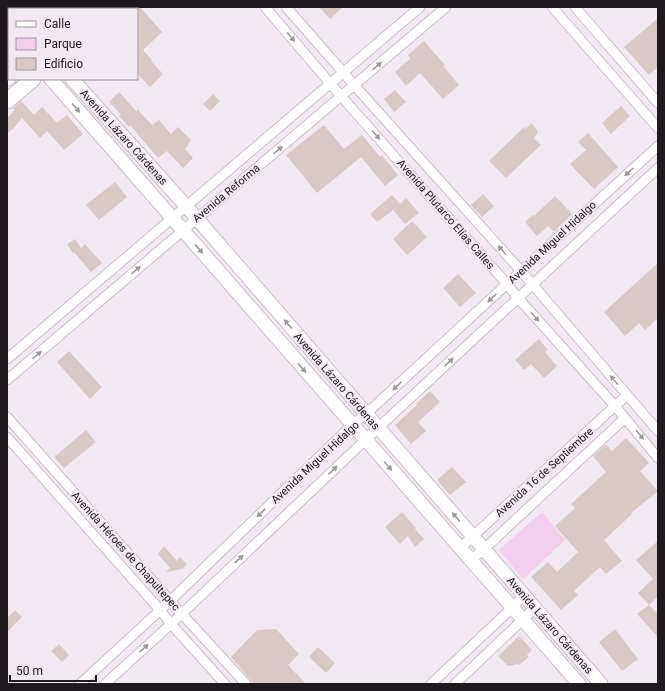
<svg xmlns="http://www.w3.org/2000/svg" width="665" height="691" font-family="Roboto,sans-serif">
<rect width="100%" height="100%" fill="#f2e8f1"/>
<path fill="#f0ceec" d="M542,512L565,540L523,579L499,550Z"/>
<path fill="#d8c9c7" d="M137,7H140L162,32L143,50L152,60L151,61L163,74L150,87L137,73Z
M319,7H343L330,19Z
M658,18V67L649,75L624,47Z
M424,41L445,65L443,66L459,85L443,99L420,73L406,86L395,72L410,59L408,55Z
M395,90L406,102L394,112L384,99Z
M119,92L137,112V109L152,125L159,120L171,134L178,127L191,140L185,149L193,158L183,168L167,151L158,158L130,125L129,127L119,116L121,114L109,102Z
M213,94L220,101L210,111L203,104Z
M21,101L34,115L42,107L57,123L67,115L83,134L64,150L47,131L40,138L22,118L13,129H12L7,134V118L15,110L13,108Z
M621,106L630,116L611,134L602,123Z
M532,123L538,132L534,138L541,145L506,178L489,161L524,127L525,129Z
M324,125L344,149L362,135L380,157L382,155L398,175L385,186L361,157L317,193L286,155Z
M588,133L618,167L594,189L570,164L586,150L578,142Z
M115,182L127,197L99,220L86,205Z
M483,194L494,206L482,217L471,205Z
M392,195L400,204L406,198L419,213L405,224L393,210L377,222L370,214Z
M555,196L572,214L554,232L548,226L537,236L525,222L533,215L534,216Z
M412,221L427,237L407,255L393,239Z
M75,239L81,248L85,244L102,263L91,272L74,252L73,253L67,244Z
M658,263V318L645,330L639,323L625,336L604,312Z
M458,274L476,293L460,307L443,288Z
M539,339L548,350L545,352L557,366L544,378L531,364L524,370L515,360Z
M69,351L102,387L90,399L57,362Z
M430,391L440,402L418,422L426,431L411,444L395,425L417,405L416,404Z
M86,430L96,442L64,468L54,457Z
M626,438L649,463L640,471L658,491L631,513L632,514L604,540L622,561L606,574L600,567L574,591L578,595L561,610L531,577L548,562L557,572L578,552L555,526L575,508L571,504L606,472L593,456L606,444L612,451Z
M452,467L466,482L450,495L437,480Z
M402,512L416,528L415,529L424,539L415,547L408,536L400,544L385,527Z
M658,541V596L649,605L638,593L653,579L636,560Z
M164,546L177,561L180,557L187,564L183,569L166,572L170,568L158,554Z
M649,605L658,614V637L637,614Z
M15,610L22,617L7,632V618Z
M276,629L299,654L288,665L306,684H254L231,657L257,630Z
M615,629L638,659L622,671L599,642Z
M519,636L532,650L527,655L529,657L519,665L518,664L508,666L498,656Z
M59,644L69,655L62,662L51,651Z
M318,647L335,663L326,673L309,657Z"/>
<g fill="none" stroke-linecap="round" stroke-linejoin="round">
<g stroke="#c7bdc6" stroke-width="11">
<path id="street" d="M265,7L341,96L507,284L518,298L615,406L658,458
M286,7L343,72L354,85L521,271L658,431
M552,7L658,128
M575,7L658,103
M7,359L420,7
M7,380L446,7
M7,417L181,613L246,684
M7,437L160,610L171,624L225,684
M460,548L627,395
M471,560L484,549L625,418
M80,684L170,601L352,425L366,414L521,271L658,146
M105,684L171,624L378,428L658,168
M431,684L512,608L524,595
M455,684L535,608"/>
</g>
<g stroke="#c7bdc6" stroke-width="15">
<path id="secondary" d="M9,7L11,9
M7,29L9,32
M51,79L579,684
M72,79L186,206L601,684"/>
</g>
<g stroke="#c7bdc6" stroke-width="17">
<path id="primary" d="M87,9L90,7
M115,9L117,7
M7,78L9,77
M7,101L33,79"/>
</g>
<use href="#street" stroke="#fff" stroke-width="9"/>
<use href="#secondary" stroke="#fff" stroke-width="13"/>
<use href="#primary" stroke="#fff" stroke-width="15"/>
</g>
<defs><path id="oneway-solid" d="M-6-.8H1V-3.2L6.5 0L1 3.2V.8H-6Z"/></defs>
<g fill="#9a9899">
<use href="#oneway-solid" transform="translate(291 37) rotate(49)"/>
<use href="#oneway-solid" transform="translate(377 66) rotate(-40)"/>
<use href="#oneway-solid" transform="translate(76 108) rotate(49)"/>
<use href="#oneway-solid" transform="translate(376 135) rotate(49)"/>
<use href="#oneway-solid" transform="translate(278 150) rotate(-40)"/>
<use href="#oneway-solid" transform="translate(629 172) rotate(138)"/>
<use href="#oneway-solid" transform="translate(199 249) rotate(49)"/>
<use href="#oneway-solid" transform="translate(502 250) rotate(-132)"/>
<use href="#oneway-solid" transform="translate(136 270) rotate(-40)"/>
<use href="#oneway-solid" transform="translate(492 298) rotate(137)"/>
<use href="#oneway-solid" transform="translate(535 317) rotate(48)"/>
<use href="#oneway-solid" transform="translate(288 324) rotate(-131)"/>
<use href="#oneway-solid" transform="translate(37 355) rotate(-40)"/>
<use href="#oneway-solid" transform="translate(449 362) rotate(-43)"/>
<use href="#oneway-solid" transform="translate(302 368) rotate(49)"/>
<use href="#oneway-solid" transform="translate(614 380) rotate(-131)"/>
<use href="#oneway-solid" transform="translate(397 386) rotate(137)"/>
<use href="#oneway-solid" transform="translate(640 435) rotate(51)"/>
<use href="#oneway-solid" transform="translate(388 466) rotate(49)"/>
<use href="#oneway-solid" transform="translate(333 470) rotate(-43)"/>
<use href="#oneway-solid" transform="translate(261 513) rotate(136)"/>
<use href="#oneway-solid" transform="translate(456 517) rotate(-131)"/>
<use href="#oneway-solid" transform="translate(239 559) rotate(-43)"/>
<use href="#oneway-solid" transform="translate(144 648) rotate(-42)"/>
</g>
<g text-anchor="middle" stroke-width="4" stroke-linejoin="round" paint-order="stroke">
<g font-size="11" fill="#1e1a1d" stroke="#f2e8f1">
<text transform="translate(124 137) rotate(48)" y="4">Avenida Lázaro Cárdenas</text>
<text transform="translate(226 193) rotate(-40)" y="4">Avenida Reforma</text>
<text transform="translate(446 214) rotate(49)" y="4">Avenida Plutarco Elías Calles</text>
<text transform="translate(552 242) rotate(-43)" y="4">Avenida Miguel Hidalgo</text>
<text transform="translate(337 381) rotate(49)" y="4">Avenida Lázaro Cárdenas</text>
<text transform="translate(315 462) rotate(-43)" y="4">Avenida Miguel Hidalgo</text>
<text transform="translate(544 472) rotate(-42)" y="4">Avenida 16 de Septiembre</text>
<text transform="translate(126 551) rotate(48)" y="4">Avenida Héroes de Chapultepec</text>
<text transform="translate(550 625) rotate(49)" y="4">Avenida Lázaro Cárdenas</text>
</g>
</g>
<rect width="665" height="691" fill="none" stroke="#1e1a1d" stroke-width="16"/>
<rect x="8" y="8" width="130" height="72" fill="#f2e8f1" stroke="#9d969c"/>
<rect x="16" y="21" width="20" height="6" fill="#ffffff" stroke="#9d969c"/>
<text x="44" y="28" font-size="12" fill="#1e1a1d">Calle</text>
<rect x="16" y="38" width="20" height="12" fill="#f0ceec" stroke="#9d969c"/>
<text x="44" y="48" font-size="12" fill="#1e1a1d">Parque</text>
<rect x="16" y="58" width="20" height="12" fill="#d8c9c7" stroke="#9d969c"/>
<text x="44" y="68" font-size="12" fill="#1e1a1d">Edificio</text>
<path d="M10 675v6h86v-6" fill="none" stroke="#1e1a1d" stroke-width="2"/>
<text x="16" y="675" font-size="12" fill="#1e1a1d" stroke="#f2e8f1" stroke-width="3" paint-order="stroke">50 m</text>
</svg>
